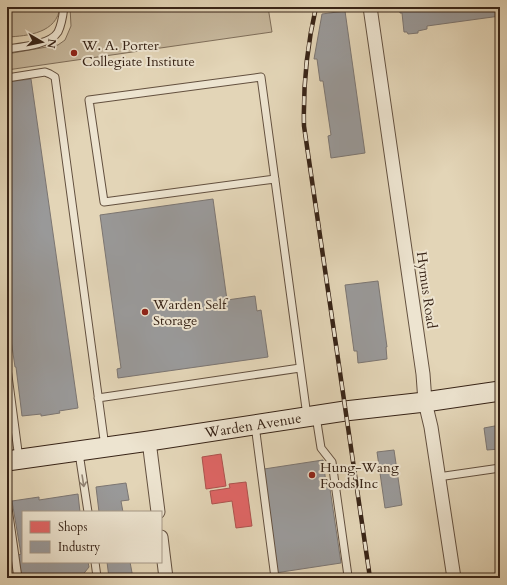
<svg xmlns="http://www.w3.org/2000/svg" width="507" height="585" font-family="Cardo,serif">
<rect width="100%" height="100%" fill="#e3d5b7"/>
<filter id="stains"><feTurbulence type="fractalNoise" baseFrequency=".005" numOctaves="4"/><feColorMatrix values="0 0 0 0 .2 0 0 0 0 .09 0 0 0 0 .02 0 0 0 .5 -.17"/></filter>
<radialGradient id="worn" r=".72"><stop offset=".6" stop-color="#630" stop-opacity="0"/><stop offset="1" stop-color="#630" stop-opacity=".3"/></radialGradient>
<path fill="#c6b79c" stroke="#7f6e5a" d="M7,7H60C57,33 28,36 7,37Z
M70,7H134L144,9L185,7H268L272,32L7,70V54L58,45L65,40L71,26Z"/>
<path fill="#e06666" stroke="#ae524e" d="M221,454L226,486L206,489L202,457Z
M246,482L252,526L236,528L232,501L212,504L210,491L230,488L229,484Z"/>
<path fill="#999" stroke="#7c7672" d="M399,7H500V16L427,26V29L418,31V33L408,34L407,32H404L402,13H400Z
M345,11L365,153L331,158L328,136L331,135L323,81H320L317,59H314L322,14Z
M31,79L78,408L59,411L60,413L41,416V414L22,416L16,367H15L7,312V82Z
M213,199L227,300L255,296L257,311L261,310L268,357L118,378L117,369L121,368L100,215Z
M378,281L387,347H386L387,359L358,363L357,351H354L345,285Z
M500,425V449L487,450L484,428Z
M394,450L402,505L385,508L377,452Z
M323,460L326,483L329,482L341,563L275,573L264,469Z
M126,483L129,500L121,501L123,512H99L96,487Z
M78,494L80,512H23V562H88L89,567L81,577L72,578H22L18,555L21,554L12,501L39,497V500Z
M107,562H130L133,578H109Z"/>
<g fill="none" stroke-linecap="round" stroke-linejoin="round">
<g stroke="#63503f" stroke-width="9">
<path id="lane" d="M7,49C21,47 50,45 58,32C62,24 63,15 64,7
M7,78L45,72L50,74L55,77L105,447
M275,179L104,202L89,100L261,77L307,416
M7,368L19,459
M98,398L300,368
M316,416L321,448L332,462L348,576L336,578
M255,425L275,578
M79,453L88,512
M438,477L500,468
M7,501L18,578
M91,578L97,577L95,562"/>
</g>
<g stroke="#63503f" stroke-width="15">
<path id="street" d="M370,7L423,374L425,402L431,427L454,578
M149,441L158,512
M161,537L166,578"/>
</g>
<g stroke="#382417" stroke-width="21">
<path id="secondary" d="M7,461L149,441L345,411L425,402L500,391"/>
</g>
<use href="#lane" stroke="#ede4d0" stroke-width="7"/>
<use href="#street" stroke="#ede4d0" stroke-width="13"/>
<use href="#secondary" stroke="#ede4d0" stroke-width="19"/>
<g stroke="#382417" stroke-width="4.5">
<path id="rail" d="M316,7C307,46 303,86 304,126L370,578"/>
</g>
<use href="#rail" stroke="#ede4d0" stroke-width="3" stroke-dasharray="9" stroke-linecap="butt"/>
</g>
<defs><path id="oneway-shaft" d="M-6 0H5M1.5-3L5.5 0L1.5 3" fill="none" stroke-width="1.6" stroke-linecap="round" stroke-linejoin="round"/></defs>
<use stroke="#928474" href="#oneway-shaft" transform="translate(83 481) rotate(81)"/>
<g fill="#8f2418" stroke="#ede4d0" stroke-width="1.5">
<circle cx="74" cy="53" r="4"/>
<circle cx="145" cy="312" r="4"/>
<circle cx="312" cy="475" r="4"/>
</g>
<g text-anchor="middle" stroke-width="4" stroke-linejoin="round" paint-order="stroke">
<g font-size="14" fill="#382417" stroke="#ede4d0" text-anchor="start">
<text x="82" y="50">W. A. Porter<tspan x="82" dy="16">Collegiate Institute</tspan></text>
<text x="153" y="309">Warden Self<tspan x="153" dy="16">Storage</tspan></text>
<text x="320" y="472">Hung-Wang<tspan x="320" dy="16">Foods Inc</tspan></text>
</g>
<g font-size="14" fill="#382417" stroke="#ede4d0">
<text transform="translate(427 290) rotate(82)" y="5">Hymus Road</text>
<text transform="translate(253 425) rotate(-9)" y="5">Warden Avenue</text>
</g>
</g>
<rect width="507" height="585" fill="none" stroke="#e3d5b7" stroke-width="24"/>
<rect x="8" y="8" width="491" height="569" fill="none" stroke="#382417" stroke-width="2"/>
<rect x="12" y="12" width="483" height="561" fill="none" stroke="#382417"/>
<rect x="22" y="511" width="140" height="52" fill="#ede4d0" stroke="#a59786"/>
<rect x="30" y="521" width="20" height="12" fill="#e06666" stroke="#a59786"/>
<text x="58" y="531" font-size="12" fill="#382417">Shops</text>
<rect x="30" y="541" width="20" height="12" fill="#999999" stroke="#a59786"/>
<text x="58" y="551" font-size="12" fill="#382417">Industry</text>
<g transform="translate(42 42) rotate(99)" stroke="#ede4d0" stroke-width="3" paint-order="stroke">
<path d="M0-3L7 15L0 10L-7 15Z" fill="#382417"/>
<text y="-6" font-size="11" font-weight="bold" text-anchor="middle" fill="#382417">N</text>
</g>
<rect width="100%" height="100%" filter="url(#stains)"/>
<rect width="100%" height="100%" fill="url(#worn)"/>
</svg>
